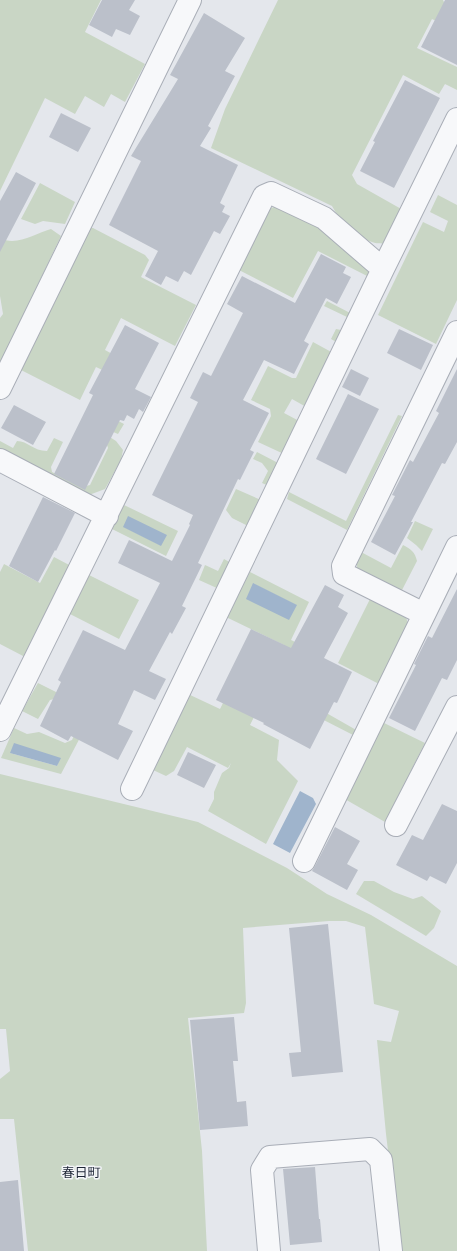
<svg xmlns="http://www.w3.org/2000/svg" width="457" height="1251" font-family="Commissioner,'Noto Sans JP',sans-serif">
<rect width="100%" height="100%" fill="#e4e7ec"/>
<path fill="#c9d6c5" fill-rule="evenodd" d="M0,0H101L85,32L145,64L125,102L111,94L104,107L85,96L75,114L45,98L0,191Z
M278,0H443L457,31L432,19L417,48L457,67V90L445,84L439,94L403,75L352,175L357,184L403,210L385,244C381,243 376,244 372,242C356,237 340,221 332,206L211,148L225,109Z
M40,183L75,202L65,224L43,221L35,224L21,219Z
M438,195L457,205V300L436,344L378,315L423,222L444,232L448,221L430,212Z
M278,205L317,223L342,249L363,261L374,275L373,279L318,251L293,298L237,269L267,210Z
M90,228H93L145,255L149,260L141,277L196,305L175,346L121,318L105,350L136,367L130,383L96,367L80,400L21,370Z
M51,229L61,236L0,364V318L3,314L0,296V238C17,247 35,233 51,229Z
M327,301L354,315L340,344L331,339L336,329L341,330L347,317L324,306Z
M313,342L335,354L308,408L292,399L284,413L301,422L286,455L258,442L271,416L270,409L251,400L268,366L292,378H296Z
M101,412L124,424L118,434L106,429L105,434L116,441L123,450L121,460L105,489L89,495L0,450V441L13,448L17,441C28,441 33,451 47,451L54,438L63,442L51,467L52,472L82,487L90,485L108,448L106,442Z
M398,415L402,416L347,530L287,499L289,492L346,521Z
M257,452L280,464L269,486L262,483L268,471L262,463L253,459Z
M236,489L261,500L248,526L232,518L226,510Z
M124,505L178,531L166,556L112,529Z
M415,521L433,529L422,551L416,545L407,538Z
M403,545C411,549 415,552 417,561L401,592L357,570V561L361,552L391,568Z
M54,557L73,567L25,657L0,644V572L4,564L40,583Z
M224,559L233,564L219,589L199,580L205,565L218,571Z
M250,572L309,602L291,640L312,650L293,694L358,731L355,736L267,691L250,725L279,740L277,760L298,781L266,844L208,811L214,799V792L222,773L229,768L231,763L228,768L187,747L174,771L166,776L153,770L188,694L220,709L223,703L284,645L226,617Z
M87,574L139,600L119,639L68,613Z
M370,599L406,617L409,627L381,685L338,663Z
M38,683L94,711L61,774L1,758L14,728L27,734L39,732L65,743L72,740L83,716L58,698L50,700L38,719L22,711ZM10,753L60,758L57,766Z
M382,722L425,743L385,822L343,798Z
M0,774L198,822L287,868L327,894L371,915L457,966V1251H400L386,1134L377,1040L391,1042L399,1011L374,1004L365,927L346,921H329L243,928L246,1003L244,1013L188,1018L202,1151L207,1251H28L14,1119H0V1079L10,1071L6,1029H0Z
M364,881H374L394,892L413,899L422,896L441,911L434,928L426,936L356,894Z"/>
<path fill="#9fb4cc" d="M128,516L167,535L161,546L123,527Z
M253,583L297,605L289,620L246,599Z
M14,743L61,758L57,766L10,753Z
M300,791L313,798L316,804L290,853L273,844Z"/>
<path fill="#bbc0ca" d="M102,0H135L129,10L140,16L130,35L116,29L112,37L89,25Z
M445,0H457V65L421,47Z
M204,13L245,38L225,71L235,76L208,126L211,128L200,146L238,165L220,203L225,206L222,212L230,216L220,234L214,231L191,275L184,271L178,282L166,276L161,285L145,276L158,251L109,225L141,161L131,156L178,79L170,75Z
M405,80L440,98L394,188L360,171L375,142L373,141Z
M61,113L91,128L78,152L49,137Z
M16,172L36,183L0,252V201Z
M321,254L346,267L343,273L351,277L337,304L326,298L304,341L309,344L294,374L264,360L243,400L269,413L250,450L254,452L240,480L238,479L198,563L202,565L182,606L186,608L172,634L170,632L149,671L166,679L155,700L134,690L118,724L133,731L118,760L71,736L68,741L40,726L61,682L58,680L83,630L125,650L160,583L118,563L129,540L172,561L190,525L189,524L193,515L152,495L198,402L190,398L203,372L211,376L243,313L227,304L242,276L295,303Z
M125,325L159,343L135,389L151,397L143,412L139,409L134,419L127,415L124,421L120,420L85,490L54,474L93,395L89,393Z
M399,329L433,345L421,370L387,353Z
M351,369L369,378L360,396L342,387Z
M457,369V442L445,464L442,463L411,522H413L395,555L371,542L395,496L392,495L410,460L413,462L439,413L436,411Z
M348,394L379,409L346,474L316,459Z
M14,405L46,422L33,445L1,428Z
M43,497L75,513L56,551L55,550L38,582L9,566Z
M325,585L344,595L338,607L348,613L324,658L352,672L337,703L334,702L310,749L263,724L264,723L216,700L251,629L291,648Z
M457,589V660L447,680L442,678L415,731L389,718L416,665L414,664L428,636L432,638Z
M188,752L216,765L204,788L177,775Z
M442,804L457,811V863L446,884L430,876L427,881L396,865L412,835L423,840Z
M335,827L360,841L347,864L358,870L347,890L312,871L315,866Z
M328,924L343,1072L292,1077L289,1053L301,1052L289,928Z
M234,1017L238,1061H233L237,1102L246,1101L248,1126L200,1130L190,1020Z
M315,1167L319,1219H320L322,1242L290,1245L283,1169Z
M18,1180L24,1251H0V1182Z"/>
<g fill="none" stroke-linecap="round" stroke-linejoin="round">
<g stroke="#a9aeb7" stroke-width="24">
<path id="minor" d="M0,388L190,0
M0,460L107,516
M424,614L344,574L343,566L457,332
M0,730L264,196L271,193L324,218L383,269
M132,789L383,269L457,119
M396,825L457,707
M304,861L457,547
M269,1251L262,1170L270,1157L370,1149L381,1160L391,1251"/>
</g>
<use href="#minor" stroke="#f7f8fa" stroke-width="22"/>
</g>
<g text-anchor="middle" stroke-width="3" stroke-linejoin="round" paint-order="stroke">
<g font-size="13" fill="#1d2536" stroke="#f4f6f9">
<text x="81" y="1177">春日町</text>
</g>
</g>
</svg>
